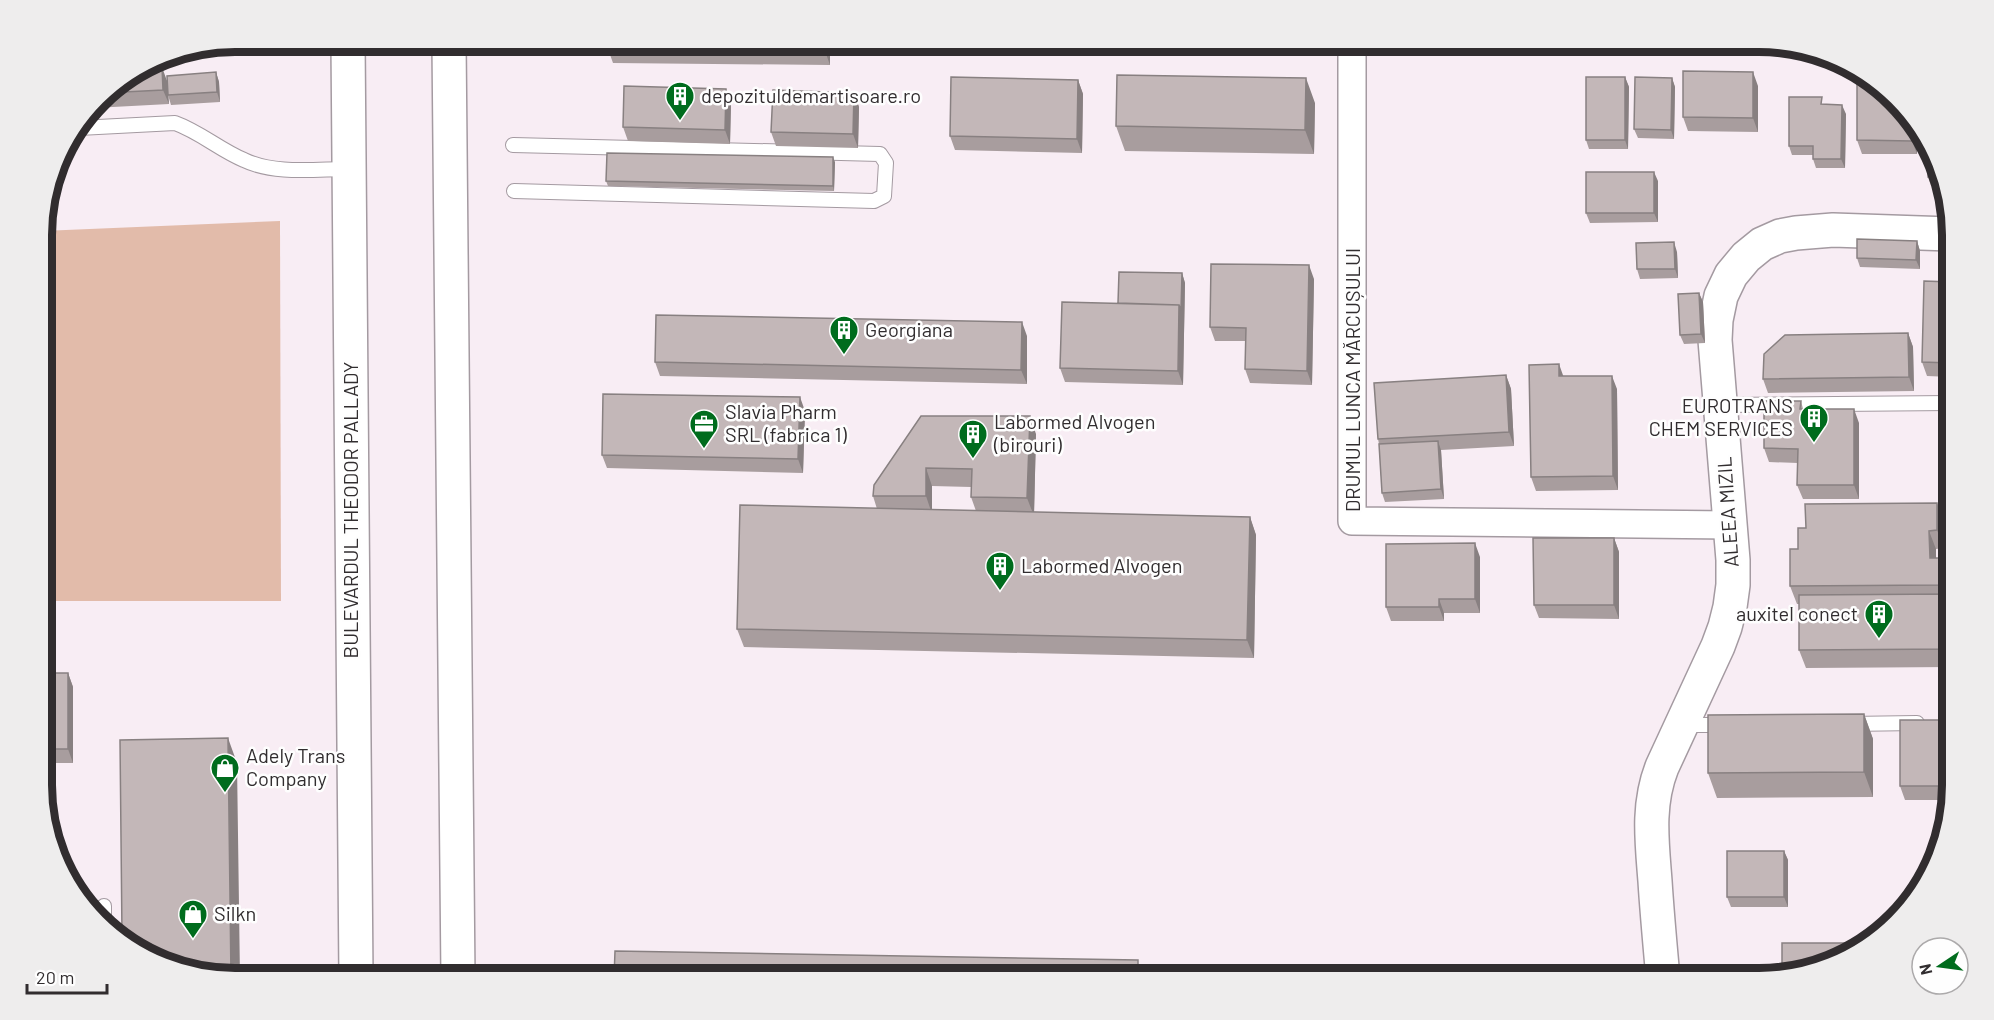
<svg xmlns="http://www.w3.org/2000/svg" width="1994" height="1020" font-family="Barlow,sans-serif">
<rect width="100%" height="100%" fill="#f8edf4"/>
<path fill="#e2bbaa" d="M280,221L281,601H43L42,231Z"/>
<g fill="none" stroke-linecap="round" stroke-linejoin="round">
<g stroke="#a49aa1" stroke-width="16">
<path id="service" d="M79,128L175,123C200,132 220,150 244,160C275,175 316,169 349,169
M513,145L880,154L886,163L884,196L874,201L514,191
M1719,405L1951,403
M1849,724L1917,723
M1682,725H1725
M104,920V906
M1636,976L1663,977"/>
</g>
<g stroke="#a49aa1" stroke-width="30">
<path id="minor" d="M1352,42V521L1730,525"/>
</g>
<g stroke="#a49aa1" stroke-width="36">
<path id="tertiary" d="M1663,978C1660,945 1657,913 1655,881C1652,842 1647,805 1662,767L1718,646L1725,627L1730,607L1733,585V560L1715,340L1716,320L1721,296L1731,275L1746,257L1762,244L1780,236L1796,233L1833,230L1950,234"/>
</g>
<g stroke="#a49aa1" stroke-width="36">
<path id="primary" d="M348,42L356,978
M449,42L458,978"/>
</g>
<use href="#service" stroke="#fff" stroke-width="14"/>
<use href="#minor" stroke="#fff" stroke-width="27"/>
<use href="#tertiary" stroke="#fff" stroke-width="33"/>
<use href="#primary" stroke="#fff" stroke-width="33"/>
</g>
<path fill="#a89d9e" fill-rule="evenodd" d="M608,42H830V65L613,63L608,49Z
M216,72L219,82L220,102L171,105L168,95L169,104L94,108L108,90Z
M1625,77L1629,87L1628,149H1589L1586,140Z
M1672,78L1675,87L1674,139L1638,138L1634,129Z
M1078,80L1083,94L1082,153L955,150L950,136Z
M1758,86V132L1688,131L1683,117Z
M726,89L731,103L730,144L628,141L623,127Z
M854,93L859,107L858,148L776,146L771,132Z
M1315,103L1314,154L1125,151L1116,126Z
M1824,104L1846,114L1845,168H1816L1813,159V155H1792L1789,146Z
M1912,118L1917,130V154H1862L1857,140Z
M1928,157L1940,186H1931L1928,177Z
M835,162L834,191L608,186L606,181Z
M1658,181V222L1590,223L1586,213Z
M1917,241L1920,251V269L1860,267L1857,258Z
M1677,252L1678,278L1640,279L1637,269Z
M1182,273L1185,283L1183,385L1065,382L1060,368L1118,304Z
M1314,279L1312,385L1250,383L1245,369L1246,341H1215L1210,327Z
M1951,282V377L1927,376L1922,362Z
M1699,293L1703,302L1705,343L1684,344L1680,335Z
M1908,333L1913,347L1914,391L1768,393L1763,379Z
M1027,336V384L660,376L655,362Z
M1506,375L1511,389L1514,446L1441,450L1444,499L1385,502L1382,493L1379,444L1378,439Z
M1563,376L1617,389L1618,490L1536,491L1531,477Z
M1801,401L1803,409L1859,423V499H1803L1797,485L1798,463L1769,462L1764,448Z
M805,411L803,473L607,468L602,455Z
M1036,434L1034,512L1250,517L1256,535L1254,658L744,647L737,629L877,509L873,496L874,485ZM932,486L971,487V497L976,511L932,510Z
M1937,503L1943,521L1944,548L1936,549V558L1946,576V594H1951L1952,667L1806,668L1799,650V604H1797L1790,586L1798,549L1806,528Z
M1614,538L1619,552V619L1539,618L1534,605Z
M1480,557V613H1444V621H1391L1386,607Z
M43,673H68L73,687V763H51V815H46L44,810Z
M1864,714L1873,739V797L1717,798L1708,773Z
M1952,785L1948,800H1905L1900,786Z
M1784,851L1788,860V907H1731L1727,897Z"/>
<path fill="#888081" d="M825,42H830V65L825,51Z
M162,67L167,81L169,104L163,90Z
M216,72L219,82L220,102L217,92Z
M1753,72L1758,86V132L1753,118Z
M1625,77L1629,87L1628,149L1625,140Z
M1306,78L1315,103L1314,154L1305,130Z
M1672,78L1675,87L1674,139L1671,130Z
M1078,80L1083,94L1082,153L1077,139Z
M726,89L731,103L730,144L725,130Z
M854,93L859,107L858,148L853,134Z
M1842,105L1846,114L1845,168L1841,159Z
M1912,118L1917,130V154L1912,141Z
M833,157L835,162L834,191L833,186Z
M1654,172L1658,181V222L1654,213Z
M1917,241L1920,251V269L1916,260Z
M1674,242L1677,252L1678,278L1675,269Z
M1309,265L1314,279L1312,385L1307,371Z
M1182,273L1185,283L1183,385L1178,371L1179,305Z
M1699,293L1703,302L1705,343L1701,334Z
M1022,322L1027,336V384L1021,370Z
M1908,333L1913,347L1914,391L1909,377Z
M1559,364L1564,378L1559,376Z
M1506,375L1511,389L1514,446L1509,432Z
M1612,376L1617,389L1618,490L1613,476Z
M800,397L805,411L803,473L798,459Z
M1854,409L1859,423V499L1854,485Z
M1030,416L1036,434L1034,516L1027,498Z
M1438,441L1441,450L1444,499L1441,489Z
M926,468L932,486V514L926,496Z
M1937,503L1943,521L1944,548L1937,530Z
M1250,517L1256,535L1254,658L1247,640Z
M1929,531L1936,549V576L1930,558Z
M1614,538L1619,552V619L1614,605Z
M1475,543L1480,557V613L1475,599Z
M1940,558L1946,576V603L1939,585Z
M1439,599L1444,613V621L1439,607Z
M68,673L73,687V763L68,749Z
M1864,714L1873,739V797L1864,772Z
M228,738L237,763L240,978L231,977Z
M46,749L51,763V815L46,801Z
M1784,851L1788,860V907L1784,897Z
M1447,968L1450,978H1447Z"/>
<path fill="#c3b7b8" stroke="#888081" stroke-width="1.5" d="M608,42H825V51L608,49Z
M162,67L163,90L105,93L108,90L143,68Z
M1683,71L1753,72V118L1683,117Z
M216,72L217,92L168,95L167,76Z
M1117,75L1306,78L1305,130L1116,126Z
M951,77L1078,80L1077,139L950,136Z
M1586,77H1625V140H1586Z
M1635,77L1672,78L1671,130L1634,129Z
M1857,82H1869L1912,118V141L1857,140Z
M624,86L726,89L725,130L623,127Z
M773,90L854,93L853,134L771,132Z
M1789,97H1822L1821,104L1842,105L1841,159H1813V146H1789Z
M607,153L833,157V186L606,181Z
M1928,157L1936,177H1928Z
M1586,172H1654V213H1586Z
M1857,239L1917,241L1916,260L1857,258Z
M1674,242L1675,269H1637L1636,243Z
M1211,264L1309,265L1307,371L1245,369L1246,328L1210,327Z
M1119,272L1182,273L1181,310L1179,305L1118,303Z
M1924,281L1951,282V363L1922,362Z
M1699,293L1701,334L1680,335L1678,294Z
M1062,302L1179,305L1178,371L1060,368Z
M656,315L1022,322L1021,370L655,362Z
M1908,333L1909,377L1763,379L1764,354L1785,335Z
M1559,364V376H1612L1613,476L1531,477L1529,365Z
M1506,375L1509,432L1378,439L1374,383Z
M603,394L800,397L798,459L602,455Z
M1764,401H1801L1800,409H1854V485H1797L1798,449L1764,448Z
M921,416H1030L1027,498L971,497L972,469L926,468V496H873L874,485Z
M1438,441L1441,489L1382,493L1379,444Z
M1937,503V530L1929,531L1930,558H1940L1939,585L1790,586V549H1798V528H1806L1805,504Z
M740,505L1250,517L1247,640L737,629Z
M1533,538H1614V605H1534Z
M1475,543V599H1439V607H1386V544Z
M1951,594L1952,649L1799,650V595Z
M43,673H68V749H46V801H44Z
M1864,714V772L1708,773V715Z
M1900,720H1952V786H1900Z
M228,738L231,977L150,958L122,935L120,740Z
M1727,851H1784V897H1727Z
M1782,943H1868L1866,946L1782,974Z
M615,951L1138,960V969L1447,968V978H614Z"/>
<defs>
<g id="building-pin" transform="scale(1.5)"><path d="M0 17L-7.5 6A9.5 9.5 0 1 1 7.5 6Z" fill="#006c1d" stroke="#fefefe"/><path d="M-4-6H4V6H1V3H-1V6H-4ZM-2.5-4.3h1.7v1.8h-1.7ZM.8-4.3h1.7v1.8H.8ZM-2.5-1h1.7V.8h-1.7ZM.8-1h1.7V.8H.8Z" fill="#fff"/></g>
<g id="office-pin" transform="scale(1.5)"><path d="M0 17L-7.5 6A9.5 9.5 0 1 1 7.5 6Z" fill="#006c1d" stroke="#fefefe"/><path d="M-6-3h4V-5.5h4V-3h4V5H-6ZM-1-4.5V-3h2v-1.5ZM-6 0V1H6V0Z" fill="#fff"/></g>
<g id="shop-pin" transform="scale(1.5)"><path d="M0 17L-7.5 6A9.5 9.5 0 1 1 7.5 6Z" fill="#006c1d" stroke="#fefefe"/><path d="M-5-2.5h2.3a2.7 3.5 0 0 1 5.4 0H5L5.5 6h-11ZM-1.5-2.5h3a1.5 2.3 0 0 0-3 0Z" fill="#fff"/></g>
</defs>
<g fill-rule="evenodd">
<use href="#building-pin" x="680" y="96"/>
<use href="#building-pin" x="844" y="330"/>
<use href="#building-pin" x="1814" y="418"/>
<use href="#office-pin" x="704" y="424"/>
<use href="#building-pin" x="973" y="434"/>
<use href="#building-pin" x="1000" y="566"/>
<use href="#building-pin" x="1879" y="614"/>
<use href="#shop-pin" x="225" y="768"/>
<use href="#shop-pin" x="193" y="914"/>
</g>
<g text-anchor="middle" stroke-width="5" stroke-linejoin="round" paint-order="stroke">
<g font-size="20" fill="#312d2f" stroke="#fefefe" text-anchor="start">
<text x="701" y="103">depozituldemartisoare.ro</text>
<text x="865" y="337">Georgiana</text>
<text x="1793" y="413" text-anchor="end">EUROTRANS<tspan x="1793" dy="23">CHEM SERVICES</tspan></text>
<text x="725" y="419">Slavia Pharm<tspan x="725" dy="23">SRL (fabrica 1)</tspan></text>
<text x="994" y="429">Labormed Alvogen<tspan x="994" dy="23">(birouri)</tspan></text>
<text x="1021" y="573">Labormed Alvogen</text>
<text x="1858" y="621" text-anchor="end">auxitel conect</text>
<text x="246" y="763">Adely Trans<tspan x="246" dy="23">Company</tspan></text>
<text x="214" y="921">Silkn</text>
</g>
<g font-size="20" fill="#312d2f" stroke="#fefefe">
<text transform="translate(1353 380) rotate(-90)" y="7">DRUMUL LUNCA MĂRCUȘULUI</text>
<text transform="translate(351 510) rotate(-90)" y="7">BULEVARDUL THEODOR PALLADY</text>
<text transform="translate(1728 512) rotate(-94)" y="7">ALEEA MIZIL</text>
</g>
</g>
<path d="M0 0H1994V1020H0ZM235 52H1759A183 183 0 0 1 1942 235V785A183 183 0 0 1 1759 968H235A183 183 0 0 1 52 785V235A183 183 0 0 1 235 52Z" fill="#eeeded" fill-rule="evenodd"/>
<path fill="none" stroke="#312d2f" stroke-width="8" d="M235 52H1759A183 183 0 0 1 1942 235V785A183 183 0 0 1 1759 968H235A183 183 0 0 1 52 785V235A183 183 0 0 1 235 52Z"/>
<g transform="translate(1940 966) rotate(257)"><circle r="28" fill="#fefefe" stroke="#acaaab" stroke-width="1.5"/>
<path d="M0-4.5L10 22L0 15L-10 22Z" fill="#006c1d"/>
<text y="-9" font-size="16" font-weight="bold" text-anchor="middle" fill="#312d2f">N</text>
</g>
<path d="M27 984v9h80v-9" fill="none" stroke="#312d2f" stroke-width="3"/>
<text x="36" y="984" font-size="18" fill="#312d2f" stroke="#fefefe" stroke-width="4.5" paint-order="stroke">20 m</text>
</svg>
